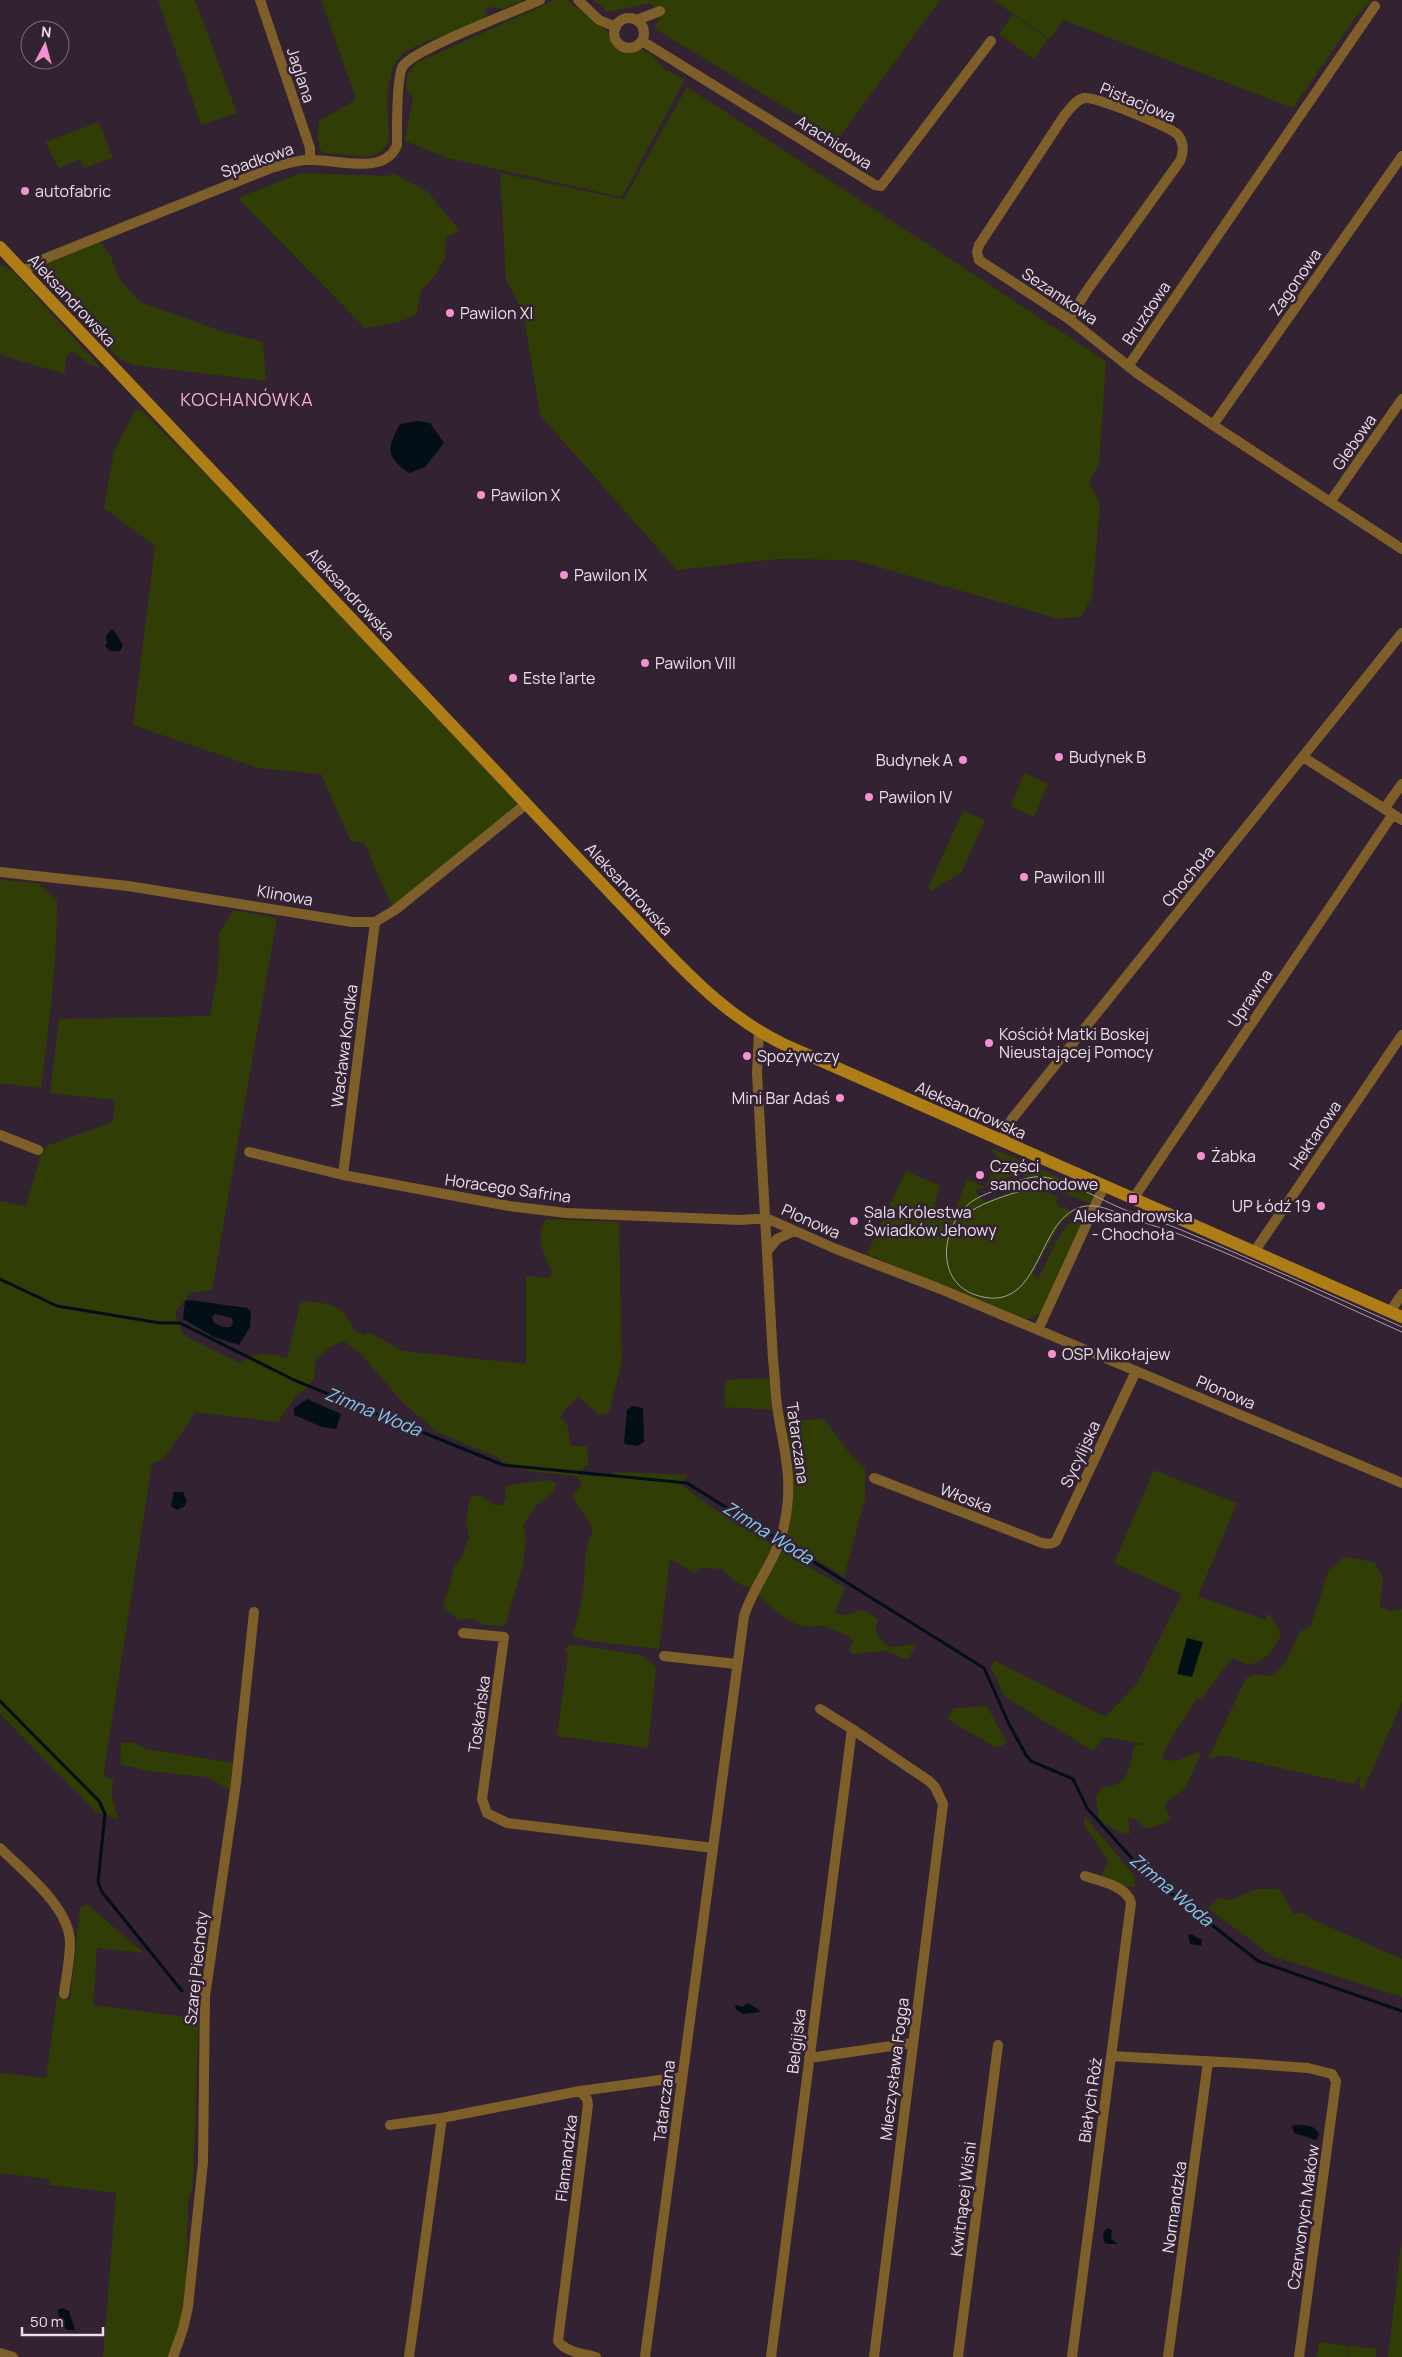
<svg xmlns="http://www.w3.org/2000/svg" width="1402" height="2357" font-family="Manrope,sans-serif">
<rect width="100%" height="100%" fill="#332232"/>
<path fill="#303e05" d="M158,0H195L237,113L201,125Z
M321,0H524L504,9L490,7L485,10L487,15L476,24L427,41L404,52L393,66L387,95L389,141L381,152L369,157L322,153C317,142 317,133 319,121L349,104L356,98Z
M555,0H567L604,27L614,46L619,50L632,53L642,50L650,53L664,69L685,79L622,197L447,158L405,141L413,96L406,90L407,76L416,63Z
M594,0H940L838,139L657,30L655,25L660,19L656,8L650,3L608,12Z
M993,0H1371L1355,18L1293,108L1063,20L1050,39Z
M1013,15L1048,39L1034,59L999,34Z
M687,87L1106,361L1099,464L1089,483L1100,504L1092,596L1082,616L1059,619L854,560L778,559L677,570L540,415L523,312L506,280L500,173L624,199Z
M99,122L113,158L83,168L80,159L59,168L45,142Z
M301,173L385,176L395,174L428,192L460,231L446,237L445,257L438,272L421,291L416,315L399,322L365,328L238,198Z
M99,240L111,257L119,279L140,302L224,332L263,342L266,381L133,365L118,358L41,274L46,263Z
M0,265L12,270L101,368L89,364L72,351L66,356L65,374L7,357L0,353Z
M136,409L142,411L220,489L519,805L392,906L364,843L351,841L321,774L258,768L133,725L155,546L104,508L114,451Z
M1024,773L1048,784L1034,817L1011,806Z
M963,811L985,820L961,873L932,890L928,888Z
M0,880L38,883L57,900C57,963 49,1026 41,1088L0,1083Z
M233,910L277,918L212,1290L190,1293L175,1313L183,1335L240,1363C256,1351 269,1353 287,1358L301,1301C326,1303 345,1303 354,1331L365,1335L368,1332L403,1351L526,1364V1276L548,1278L553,1273C545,1258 534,1235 546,1219L619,1222L622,1362L609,1413L599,1415L579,1397L566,1408L560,1418L567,1424L571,1446H587L588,1464L577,1475L610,1477L615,1472L688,1475L680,1484L734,1523L783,1550L793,1502V1479L785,1421L824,1419L851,1455L865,1468V1498L844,1577L804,1551L802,1560L804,1564L845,1588L835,1613L844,1615L863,1610L878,1619L875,1632C879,1636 883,1643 887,1645C897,1651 906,1642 916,1645L908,1660L886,1651L853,1654L849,1650L853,1642L849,1637L823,1625C792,1635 769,1602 748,1588C735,1581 734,1582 723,1569L699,1568L694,1573L670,1559L659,1649C630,1644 599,1645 572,1636C577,1623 583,1597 584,1582C586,1565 583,1547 593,1532C588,1516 579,1510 573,1496L582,1483L576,1476C551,1473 517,1474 497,1457L437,1432L402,1402L360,1353L343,1341L332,1346L315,1360L314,1379L304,1391L298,1393L278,1422L196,1412L164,1458L152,1464L104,1771L106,1778L114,1779L111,1793L118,1819L96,1812L0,1714V1201L26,1206L43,1147L113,1122L115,1100L50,1093L59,1019L210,1016L218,972L219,933Z
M989,1147L1095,1193L1079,1189L1095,1196L1091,1204C1060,1191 1009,1175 989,1147Z
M996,1164L1014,1175L985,1187Z
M906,1171L940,1186L934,1205L954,1212L967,1179L985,1187L975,1191L985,1202L1029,1185L1058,1197L1056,1203L1062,1209L1065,1206L1073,1213L1059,1226L1032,1274L1038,1278C1051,1258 1060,1219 1086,1215L1041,1313L1030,1319H1022L867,1254Z
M769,1378L772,1410L725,1407V1380Z
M1154,1470L1237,1503L1198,1596L1265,1620L1269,1613L1281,1634C1274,1651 1265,1662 1247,1665L1234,1658L1227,1664L1202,1699L1197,1698C1186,1719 1169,1736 1162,1759L1176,1761L1202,1751L1185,1789L1171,1798L1164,1806L1170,1817L1167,1823L1146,1829L1136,1819L1128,1817L1130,1834C1118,1833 1108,1826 1099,1819L1096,1796L1103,1787C1129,1786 1130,1768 1134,1746L1144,1744L1104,1737L1093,1751L1005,1697L991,1668L994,1660L1105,1717L1137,1684L1182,1594L1114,1563Z
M546,1480L556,1482L554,1492L536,1506L523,1525L526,1536L523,1565L505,1626L485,1625L473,1619L459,1620L443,1607L455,1565L462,1557L469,1537L466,1523L470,1497L480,1495L493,1505H501L506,1500L505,1486Z
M1344,1557L1374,1562L1383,1578L1380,1607L1392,1611L1402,1609V1702L1363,1791L1359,1786L1360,1776L1353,1784L1222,1755L1208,1759L1246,1678L1254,1675L1273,1676L1285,1663L1300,1632L1311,1626L1328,1571Z
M569,1644L641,1655L656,1668L648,1748L557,1736L568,1656L565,1649Z
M987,1706L1007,1743L997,1748L947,1719L954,1708Z
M132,1742L146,1749L234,1763L230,1790L207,1777L149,1771L120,1764L121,1743Z
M1085,1817L1134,1875L1135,1887L1116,1885L1101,1878L1108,1861L1084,1825Z
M1256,1889H1279L1294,1914L1303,1912L1307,1917L1402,1959V1997L1272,1956L1208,1908L1219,1898L1231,1900Z
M87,1904L144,1953L97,1948L93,2005L194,2018L195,2010L199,2011L193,2186L188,2201C186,2252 190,2309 170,2357H103L116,2193L50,2185L48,2179L0,2173V2073L46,2078L57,1996L70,2001L80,1908Z
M1402,2237V2357H1388Z
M1319,2342L1348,2346L1347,2357H1317Z
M1349,2346L1377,2349L1376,2357H1348Z"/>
<path fill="#030f16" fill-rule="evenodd" d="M418,421L430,423L444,443L425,467L409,473C385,457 387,448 400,424Z
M112,629L118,636L123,646L120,651H110L105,646L107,643L106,636Z
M189,1300L247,1308L251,1312L250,1327L239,1345L214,1337L183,1319L185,1301ZM215,1314L232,1318L233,1324L230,1327H223L214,1323L212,1317Z
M307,1399L341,1414L336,1429L322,1427L294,1415V1408Z
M632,1406L643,1408L644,1442L637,1446L625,1444L624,1441L627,1410Z
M174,1492H183L187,1501L185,1506L177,1510L171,1506Z
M1187,1638L1203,1642L1192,1677L1177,1674Z
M1191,1934L1202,1940L1201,1946L1190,1944L1188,1935Z
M748,2003L759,2010L760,2012L743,2014L736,2010L735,2006L737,2005L742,2007Z
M1298,2125C1307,2125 1316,2125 1319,2135L1316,2140L1294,2133L1292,2126Z
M1108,2228L1112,2230L1111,2239L1118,2244H1106C1102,2240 1102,2231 1108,2228Z
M62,2308L69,2311L75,2330C62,2332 59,2321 58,2310Z"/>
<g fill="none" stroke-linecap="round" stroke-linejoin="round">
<path stroke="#030f16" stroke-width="3" d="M0,1279L57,1306L160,1323H180L294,1380L503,1465L687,1483L984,1668L1009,1724L1026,1755L1031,1761L1073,1779L1087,1808L1144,1872L1258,1961L1402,2011
M0,1701L99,1801L105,1814L98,1882L102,1892L182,1991"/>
<path stroke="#7f5f29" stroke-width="10" d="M260,0L310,148V159
M578,0L599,20L616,27
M614 33a15 15 0 1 1 30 0a15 15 0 1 1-30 0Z
M637,20L660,11
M642,41L875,185L881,186L991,41
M23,271L44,259L271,168C283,165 296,160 308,160C334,158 385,177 397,145C397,130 396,77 403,66C414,49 516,11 540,0
M1069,319L1088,289L1180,161C1184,152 1184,143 1178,135C1171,127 1095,96 1084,98C1075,100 1070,109 1064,116L979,245L977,252L979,260L1069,319L1137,373L1213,425L1402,549
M1129,365L1375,6
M1213,425L1402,156
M1330,502L1402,399
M1303,757L1402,820
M1384,809L1402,784
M0,872L128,886L352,922H375L395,910L526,804
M0,1135L38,1150
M1001,1141L1012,1119L1402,633
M249,1152L343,1175L509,1206L566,1213L741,1220L766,1218L836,1249L938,1288L1136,1371L1402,1483
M343,1175L375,922
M1133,1199L1393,814
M768,1250L777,1239L794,1231
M1254,1252L1402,1035
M1390,1312L1402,1294
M1038,1330L1104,1186
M874,1478L1027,1537C1036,1540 1048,1548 1056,1541L1136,1371
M463,1633L504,1637L482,1799L487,1813L507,1823L713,1848
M664,1656L736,1664
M820,1709L852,1729
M0,1848C24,1872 70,1907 70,1943C70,1960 66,1977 64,1994
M1111,2056L1240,2063L1308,2068L1332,2074L1336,2081L1299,2357
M809,2058L912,2043
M580,2091L587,2099L588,2105L558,2341C565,2352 584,2354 596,2357
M390,2125L442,2118L580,2091L682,2077
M0,2353L13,2357
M173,2357L183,2329L188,2307L203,2162L205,1996L236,1783L254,1612
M409,2357L442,2118
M645,2357L744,1616C753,1586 776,1561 783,1530C795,1481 784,1453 777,1406C775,1391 775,1375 773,1360L757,1073L759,1031
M771,2357L852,1729L929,1781L935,1787L943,1804L874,2357
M958,2357L998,2045
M1072,2357L1131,1903C1127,1886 1100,1881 1085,1876
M1168,2357L1208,2062"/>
<path stroke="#af7d15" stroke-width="12" d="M0,247L656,941C695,982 732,1019 783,1044L1402,1317"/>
<path stroke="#aa9ca9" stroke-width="1" d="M962,1217C983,1200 1035,1184 1061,1186
M1402,1327C1328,1294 1254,1260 1179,1229C1161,1221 1141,1217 1123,1209C1101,1200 1065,1179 1043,1177C1025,1175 1007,1186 991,1192C981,1196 971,1200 964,1209C939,1236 938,1285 979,1296C1044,1314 1035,1213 1086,1206C1102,1204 1118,1214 1133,1219C1150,1225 1167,1229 1184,1236C1258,1265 1330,1300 1402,1332"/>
</g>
<g fill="#f590d1" stroke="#332232" stroke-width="2">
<circle cx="25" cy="191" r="5"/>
<circle cx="450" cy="313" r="5"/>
<circle cx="481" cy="495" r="5"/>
<circle cx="564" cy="575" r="5"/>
<circle cx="645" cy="663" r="5"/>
<circle cx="513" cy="678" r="5"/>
<circle cx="1059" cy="757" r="5"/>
<circle cx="963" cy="760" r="5"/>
<circle cx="869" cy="797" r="5"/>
<circle cx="1024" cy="877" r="5"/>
<circle cx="989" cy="1043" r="5"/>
<circle cx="747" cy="1056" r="5"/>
<circle cx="840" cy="1098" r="5"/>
<circle cx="1201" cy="1156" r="5"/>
<circle cx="980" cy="1175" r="5"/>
<rect x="1128" y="1194" width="10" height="10" rx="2.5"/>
<circle cx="1321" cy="1206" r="5"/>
<circle cx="854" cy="1221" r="5"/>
<circle cx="1052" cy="1354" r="5"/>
</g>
<g text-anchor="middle" stroke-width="5" stroke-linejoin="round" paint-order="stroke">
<g font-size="16" fill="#eadee9" stroke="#332232">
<text transform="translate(301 75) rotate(72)" y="6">Jaglana</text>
<text transform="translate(1138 102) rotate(22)" y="6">Pistacjowa</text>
<text transform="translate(834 142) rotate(32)" y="6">Arachidowa</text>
<text transform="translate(257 160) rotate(-19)" y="6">Spadkowa</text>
<text transform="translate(1295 282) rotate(-55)" y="6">Zagonowa</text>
<text transform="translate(1060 296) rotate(34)" y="6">Sezamkowa</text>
<text transform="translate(72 300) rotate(47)" y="6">Aleksandrowska</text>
<text transform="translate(1146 313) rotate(-56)" y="6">Bruzdowa</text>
<text transform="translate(1354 442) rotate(-55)" y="6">Glebowa</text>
<text transform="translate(351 594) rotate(47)" y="6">Aleksandrowska</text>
<text transform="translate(1188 876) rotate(-51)" y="6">Chochoła</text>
<text transform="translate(629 889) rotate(47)" y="6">Aleksandrowska</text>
<text transform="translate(285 895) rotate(10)" y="6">Klinowa</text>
<text transform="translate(1250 998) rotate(-56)" y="6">Uprawna</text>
<text transform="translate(344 1046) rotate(-83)" y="6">Wacława Kondka</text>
<text transform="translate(971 1110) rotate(24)" y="6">Aleksandrowska</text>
<text transform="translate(1315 1135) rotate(-56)" y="6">Hektarowa</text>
<text transform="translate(508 1188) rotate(8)" y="6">Horacego Safrina</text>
<text transform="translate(811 1221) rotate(24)" y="6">Plonowa</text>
<text transform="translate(1226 1392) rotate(23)" y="6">Plonowa</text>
<text transform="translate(798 1443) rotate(82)" y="6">Tatarczana</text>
<text transform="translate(1080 1454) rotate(-65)" y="6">Sycylijska</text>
<text transform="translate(966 1498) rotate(21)" y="6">Włoska</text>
<text transform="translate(479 1714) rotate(-82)" y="6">Toskańska</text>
<text transform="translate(196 1968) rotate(-84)" y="6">Szarej Piechoty</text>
<text transform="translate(796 2041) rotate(-83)" y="6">Belgijska</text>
<text transform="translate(894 2069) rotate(-83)" y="6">Mieczysława Fogga</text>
<text transform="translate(1090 2100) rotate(-82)" y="6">Białych Róż</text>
<text transform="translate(664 2101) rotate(-83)" y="6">Tatarczana</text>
<text transform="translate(566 2158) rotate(-83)" y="6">Flamandzka</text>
<text transform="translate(963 2199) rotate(-83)" y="6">Kwitnącej Wiśni</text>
<text transform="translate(1174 2207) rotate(-82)" y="6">Normandzka</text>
<text transform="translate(1303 2217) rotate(-82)" y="6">Czerwonych Maków</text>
</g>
<g font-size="16" fill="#eadee9" stroke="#332232" text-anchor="start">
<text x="35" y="197">autofabric</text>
<text x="460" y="319">Pawilon XI</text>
<text x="491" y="501">Pawilon X</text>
<text x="574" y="581">Pawilon IX</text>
<text x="655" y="669">Pawilon VIII</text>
<text x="523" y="684">Este l'arte</text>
<text x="1069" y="763">Budynek B</text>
<text x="953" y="766" text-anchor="end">Budynek A</text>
<text x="879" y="803">Pawilon IV</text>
<text x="1034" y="883">Pawilon III</text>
<text x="999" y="1040">Kościół Matki Boskej<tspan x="999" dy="18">Nieustającej Pomocy</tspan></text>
<text x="757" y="1062">Spożywczy</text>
<text x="830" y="1104" text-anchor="end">Mini Bar Adaś</text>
<text x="1211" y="1162">Żabka</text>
<text x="990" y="1172">Części<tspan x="990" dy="18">samochodowe</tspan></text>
<text x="1311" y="1212" text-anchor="end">UP Łódź 19</text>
<text x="864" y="1218">Sala Królestwa<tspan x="864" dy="18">Świadków Jehowy</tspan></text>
<text x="1133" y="1222" text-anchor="middle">Aleksandrowska<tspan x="1133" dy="18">- Chochoła</tspan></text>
<text x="1062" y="1360">OSP Mikołajew</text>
</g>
<g font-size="18" letter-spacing="1" fill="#f5aed9" stroke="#332232">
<text x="247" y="406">KOCHANÓWKA</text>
</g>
<g font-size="18" font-style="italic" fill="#80ccf1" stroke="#332232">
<text transform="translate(373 1412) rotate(22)" y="6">Zimna Woda</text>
<text transform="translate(768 1533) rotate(32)" y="6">Zimna Woda</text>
<text transform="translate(1171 1890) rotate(40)" y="6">Zimna Woda</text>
</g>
</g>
<g transform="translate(45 45) rotate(6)"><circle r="24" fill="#332232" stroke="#7c6d7b"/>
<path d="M0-4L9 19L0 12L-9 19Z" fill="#f590d1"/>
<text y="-8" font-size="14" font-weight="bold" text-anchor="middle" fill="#eadee9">N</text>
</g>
<path d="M22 2327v8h81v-8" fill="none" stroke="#eadee9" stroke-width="2.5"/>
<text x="30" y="2327" font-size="15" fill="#eadee9" stroke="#332232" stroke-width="4" paint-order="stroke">50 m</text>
</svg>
